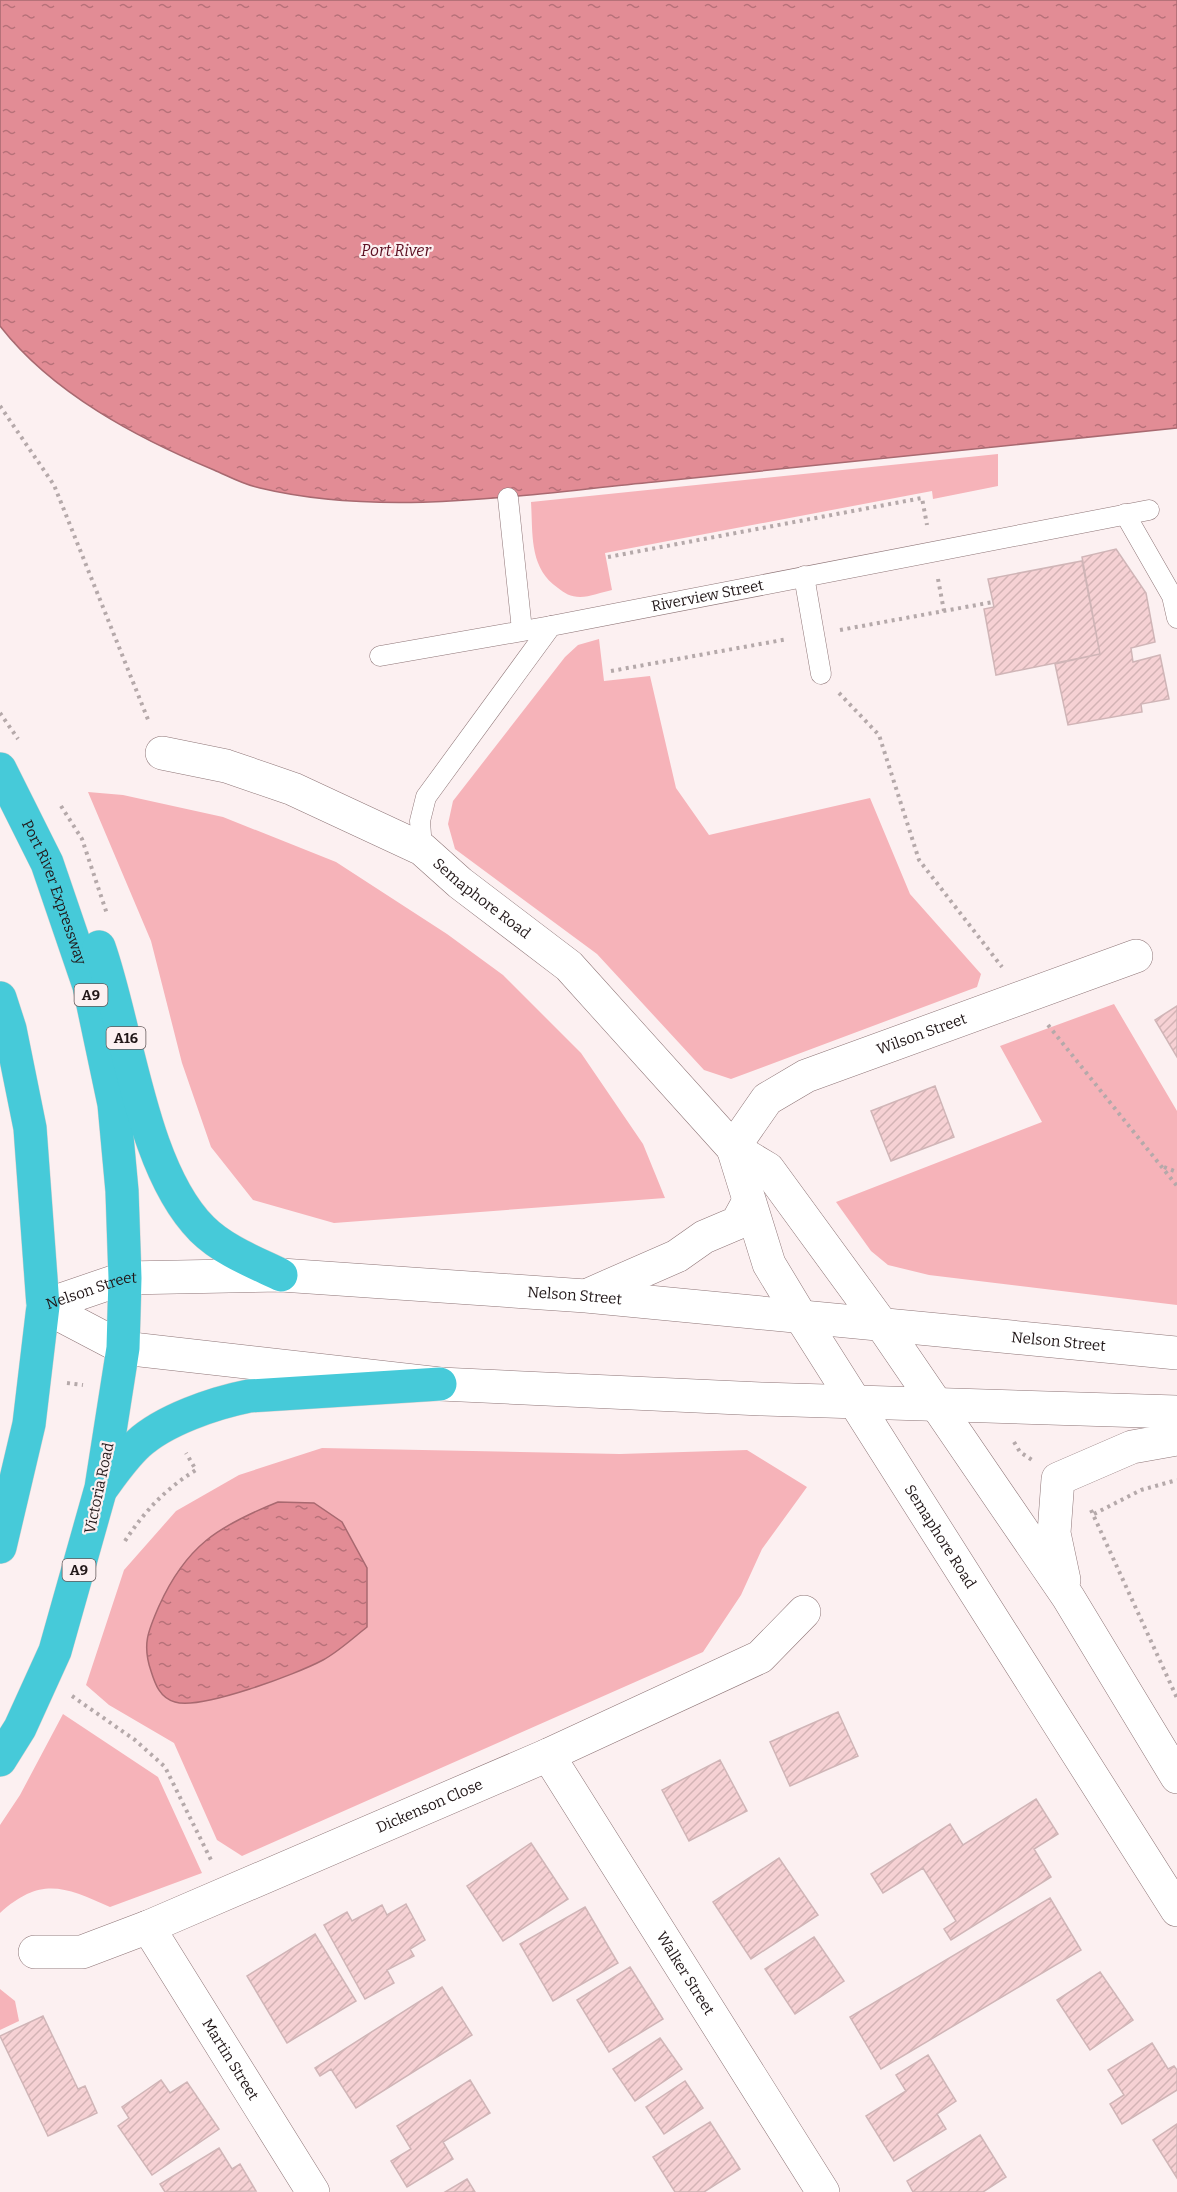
<svg xmlns="http://www.w3.org/2000/svg" width="1177" height="2192" font-family="Bitter,serif">
<defs>
<pattern id="water-ripples" width="26" height="14" patternUnits="userSpaceOnUse" patternTransform="scale(1.5)"><rect width="26" height="14" fill="#e28c95"/><path d="M2 4q2-2 4 0t4 0M15 11q2-2 4 0t4 0" fill="none" stroke="#b77179"/></pattern>
<pattern id="building-hatch" width="6" height="6" patternUnits="userSpaceOnUse" patternTransform="scale(1.5)"><rect width="6" height="6" fill="#f6d1d4"/><path d="M-1 1l2-2M0 6l6-6M5 7l2-2" fill="none" stroke="#d3b3b5"/></pattern>
</defs>
<rect width="100%" height="100%" fill="#fcf0f1"/>
<path fill="#f6b3b9" d="M998,454V486L933,499L932,491L605,553L612,590C602,592 590,597 580,597C571,597 564,593 558,588C529,568 533,535 531,502Z
M599,639L604,681L650,676L676,788L709,835L870,798L910,894L981,974L977,987L731,1079L704,1070L597,954L455,849L448,824L453,801L565,657L578,645Z
M88,792L123,795L223,817L336,862L447,934L503,975L581,1053L643,1144L665,1198L334,1223L253,1200L211,1147L182,1063L151,941Z
M1114,1004L1177,1111V1305L929,1275L888,1265L871,1251L836,1202L1042,1122L1000,1046Z
M322,1448L620,1454L747,1450L807,1487L762,1549L741,1595L703,1652L242,1856L217,1840L174,1743L109,1705L86,1685L124,1570L176,1511L239,1475Z
M63,1714L158,1777L202,1873L110,1907C65,1887 41,1876 0,1913V1825L20,1795Z
M0,1989L15,2001L19,2021L0,2030Z"/>
<path fill="url(#water-ripples)" stroke="#a86970" stroke-width="1.5" d="M0,0H1177V428C1002,446 828,464 654,482C527,494 385,518 260,488C244,485 228,476 214,470C137,438 52,393 0,326Z
M278,1502L314,1503L342,1522L367,1568V1627C353,1638 338,1652 323,1660C297,1674 201,1710 175,1702C160,1698 155,1684 151,1671C142,1645 148,1631 159,1606C186,1546 218,1526 278,1502Z"/>
<path fill="url(#building-hatch)" stroke="#d0b5b7" stroke-width="1.5" d="M1116,549L1146,593L1155,642L1131,648L1133,662L1160,655L1169,699L1141,704L1142,712L1068,725L1055,664L1100,654L1082,557Z
M1082,561L1100,654L996,675L984,609L994,607L988,579Z
M1177,1006V1057L1155,1020Z
M935,1086L954,1137L891,1161L871,1111Z
M838,1712L858,1756L790,1786L770,1742Z
M720,1760L747,1811L689,1841L662,1790Z
M1036,1799L1058,1834L1034,1849L1051,1877L951,1940L944,1929L956,1921L923,1868L883,1893L871,1874L950,1824L963,1845Z
M531,1843L568,1899L503,1941L467,1886Z
M779,1858L818,1915L751,1959L713,1902Z
M1050,1898L1081,1950L881,2069L850,2017Z
M406,1904L425,1940L410,1949L414,1956L387,1970L394,1983L365,1999L324,1925L347,1912L352,1921L382,1905L387,1915Z
M585,1907L618,1963L553,2001L520,1944Z
M315,1934L356,2001L287,2043L247,1976Z
M814,1937L844,1981L795,2014L765,1969Z
M630,1967L663,2019L609,2052L577,2000Z
M1100,1972L1133,2020L1090,2050L1057,2000Z
M442,1987L472,2035L356,2108L331,2069L320,2076L315,2068Z
M43,2016L78,2089L85,2086L97,2113L48,2136L0,2036Z
M660,2038L682,2069L635,2101L613,2069Z
M1152,2043L1168,2069L1174,2066L1177,2070V2090L1122,2124L1110,2104L1124,2095L1108,2070Z
M928,2055L956,2101L937,2114L946,2129L894,2161L866,2116L906,2091L896,2075Z
M161,2080L170,2093L187,2082L219,2129L152,2175L118,2126L129,2118L122,2107Z
M470,2080L490,2113L443,2142L453,2159L407,2187L391,2161L411,2149L397,2126Z
M685,2081L703,2108L664,2134L646,2107Z
M710,2122L740,2169L704,2192H675L653,2157Z
M1177,2124V2178L1153,2140Z
M980,2135L1006,2177L983,2192H913L907,2181Z
M219,2148L232,2169L240,2164L256,2191L165,2192L160,2184Z
M467,2179L475,2192H445Z"/>
<g fill="none" stroke-linecap="round" stroke-linejoin="round">
<g stroke="#8e7577" stroke-width="21">
<g id="lane">
<path d="M508,498L522,630"/>
<path d="M1125,514L1172,596L1177,618"/>
<path d="M804,576L821,674"/>
<path d="M380,656L551,626"/>
<path id="s1" d="M422,849L420,821L426,797L551,626L1149,510"/>
</g>
</g>
<g stroke="#8e7577" stroke-width="34">
<g id="street">
<path id="s2" d="M162,753L226,766L293,789L422,849L460,883L569,966L733,1148L768,1169L882,1325"/>
<path id="s3" d="M733,1148L767,1099L806,1076L1136,956"/>
<path d="M733,1148L769,1264L801,1317"/>
<path id="s4" d="M548,1755L823,2192"/>
<path id="s5" d="M148,1927L313,2192"/>
<path id="s6" d="M35,1952H82L148,1927L548,1755L760,1657L804,1612"/>
</g>
</g>
<g stroke="#8e7577" stroke-width="34">
<g id="secondary">
<path d="M588,1295L677,1256L704,1237L737,1223L749,1201"/>
<path d="M43,1306L123,1348L440,1384L761,1399L1177,1412"/>
<path id="s7" d="M43,1306L125,1278L281,1275L586,1296L1177,1353"/>
<path id="s8" d="M801,1317L1177,1910"/>
<path d="M882,1325L1068,1597L1177,1777"/>
<path d="M1064,1580L1054,1533L1058,1479L1132,1447L1177,1439"/>
</g>
</g>
<g stroke="#d3d1d1" stroke-width="34">
<g id="highway">
<path id="s9" d="M0,769L47,863L89,986L114,1104L122,1191L125,1278L123,1348L101,1488L55,1651L20,1728L0,1760"/>
<path d="M99,947C128,1029 141,1168 202,1229C223,1250 254,1262 281,1275"/>
<path d="M0,998L10,1029L30,1128L43,1306L29,1424L0,1547"/>
<path d="M102,1488C113,1473 124,1457 138,1444C164,1420 214,1403 249,1396L440,1384"/>
</g>
</g>
<path stroke="#b5a9aa" stroke-width="4" stroke-dasharray="3 4.5" stroke-linecap="butt" d="M0,406L54,485L149,722
M608,557L922,498L927,525
M938,579L944,611
M840,630L993,602
M611,671L788,639
M839,693L879,735L919,860L1002,967
M0,713L18,739
M61,806L82,839L107,914
M1048,1025L1177,1186
M1164,1167L1177,1172
M67,1383L83,1385
M1014,1442L1020,1452L1032,1460
M1091,1510L1177,1698
M1094,1514L1141,1490L1177,1480
M125,1541C144,1512 165,1489 196,1470L186,1453
M72,1696L135,1740L165,1767L212,1862"/>
<use href="#lane" stroke="#fff" stroke-width="20"/>
<use href="#street" stroke="#fff" stroke-width="33"/>
<use href="#secondary" stroke="#fff" stroke-width="33"/>
<use href="#highway" stroke="#46cad9" stroke-width="33"/>
</g>
<g text-anchor="middle" stroke-width="4.5" stroke-linejoin="round" paint-order="stroke">
<g fill="#fcf0f1" stroke="#635859" stroke-width="1.5">
<rect x="74.5" y="984" width="33" height="22" rx="4.5"/>
<rect x="106.5" y="1027" width="39" height="22" rx="4.5"/>
<rect x="62.5" y="1559" width="33" height="22" rx="4.5"/>
</g>
<g font-size="14" font-weight="bold" fill="#211718">
<text x="91" y="1000">A9</text>
<text x="126" y="1043">A16</text>
<text x="79" y="1575">A9</text>
</g>
<g font-size="15" fill="#211718" stroke="#fcf0f1">
<text dy="5" stroke="none"><textPath href="#s1" startOffset="424">Riverview Street</textPath></text>
<text dy="5" stroke="none"><textPath href="#s9" startOffset="135">Port River Expressway</textPath></text>
<text dy="5" stroke="none"><textPath href="#s2" startOffset="356">Semaphore Road</textPath></text>
<text dy="5" stroke="none"><textPath href="#s3" startOffset="228">Wilson Street</textPath></text>
<text dy="5" stroke="none"><textPath href="#s7" startOffset="51">Nelson Street</textPath></text>
<text dy="5" stroke="none"><textPath href="#s7" startOffset="537">Nelson Street</textPath></text>
<text dy="5" stroke="none"><textPath href="#s7" startOffset="1023">Nelson Street</textPath></text>
<text transform="translate(99 1488) rotate(-78)" y="5">Victoria Road</text>
<text dy="5" stroke="none"><textPath href="#s8" startOffset="260">Semaphore Road</textPath></text>
<text dy="5" stroke="none"><textPath href="#s6" startOffset="424">Dickenson Close</textPath></text>
<text dy="5" stroke="none"><textPath href="#s4" startOffset="258">Walker Street</textPath></text>
<text dy="5" stroke="none"><textPath href="#s5" startOffset="156">Martin Street</textPath></text>
</g>
<g font-size="16" font-style="italic" fill="#5c1022" stroke="#fcf0f1">
<text x="396" y="256">Port River</text>
</g>
</g>
</svg>
